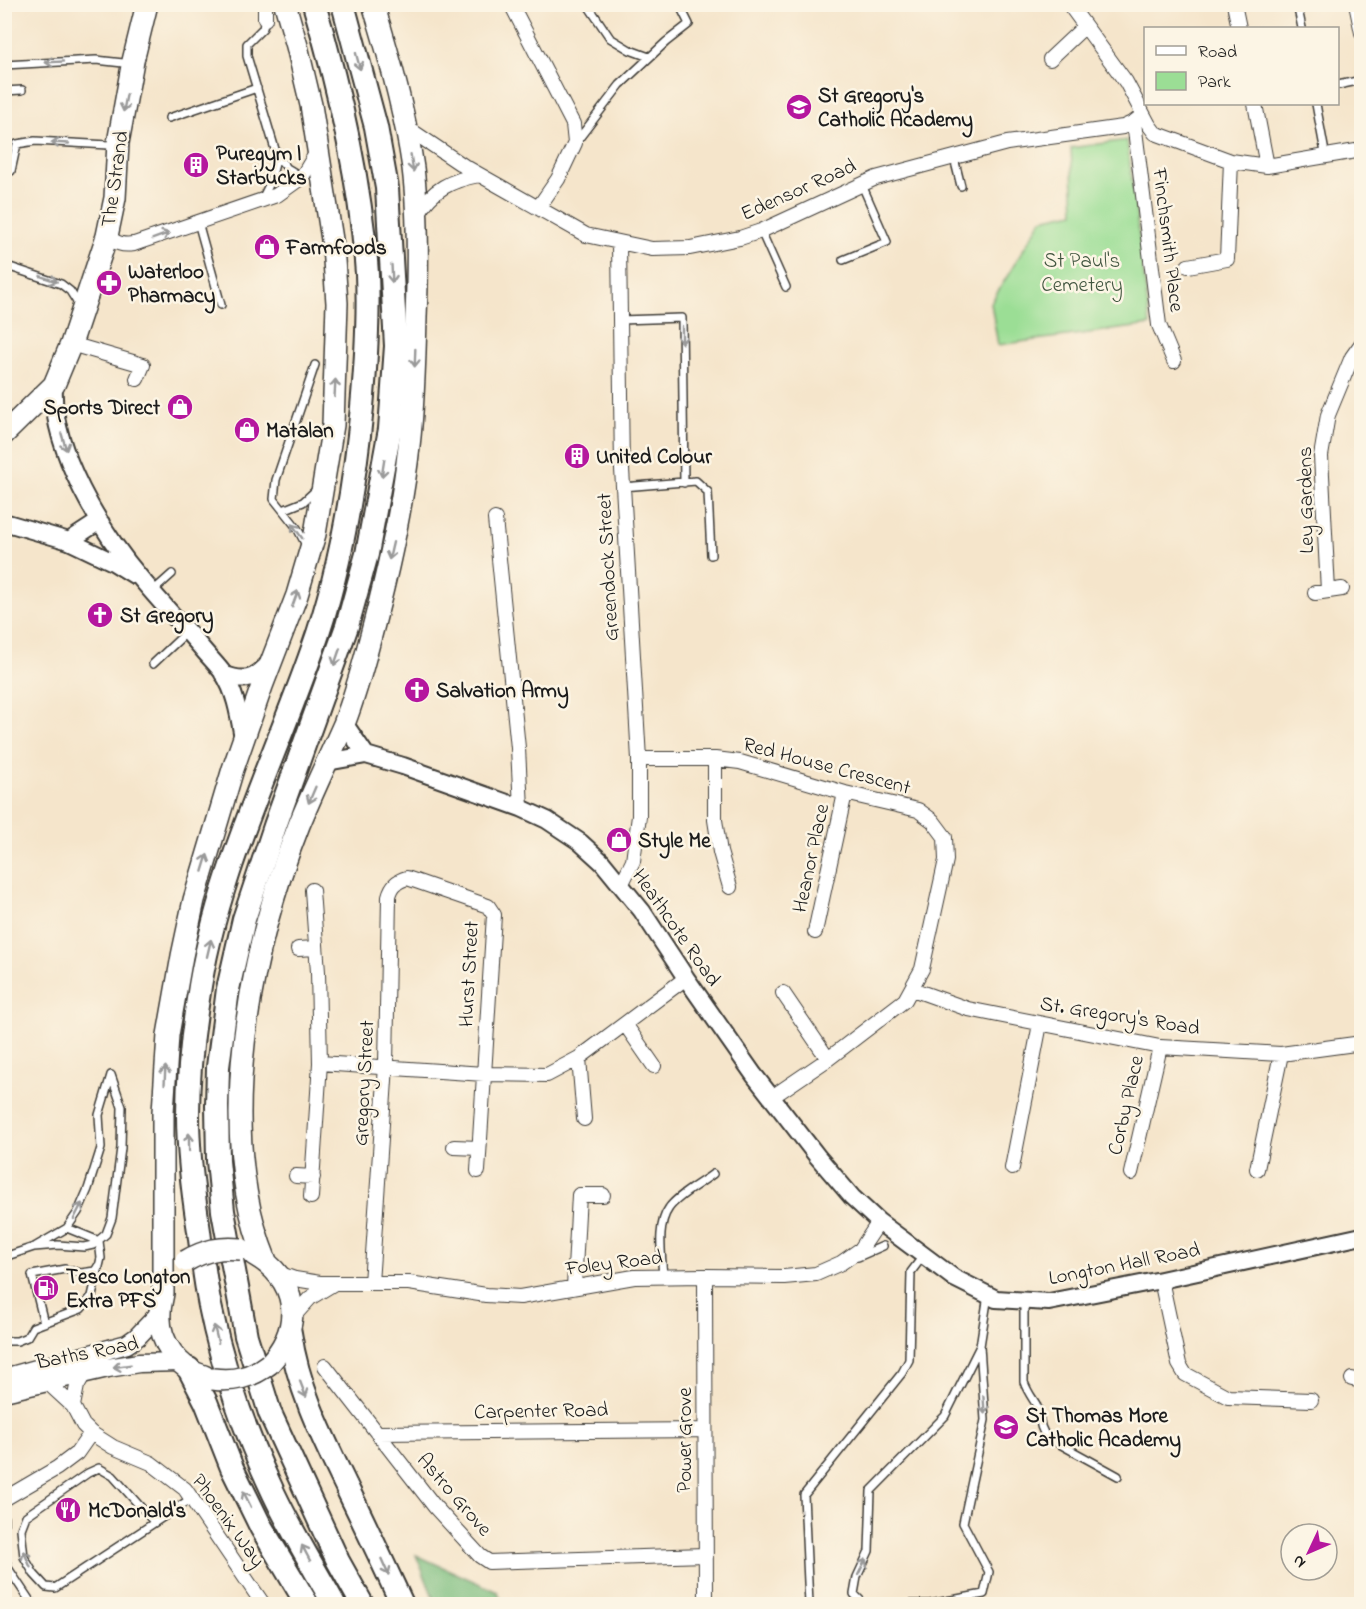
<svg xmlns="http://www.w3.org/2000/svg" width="1366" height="1609" font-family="'Indie Flower',sans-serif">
<rect width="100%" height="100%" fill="#fcf5e5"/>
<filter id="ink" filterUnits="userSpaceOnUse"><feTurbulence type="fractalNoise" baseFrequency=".0167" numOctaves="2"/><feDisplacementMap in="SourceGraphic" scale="12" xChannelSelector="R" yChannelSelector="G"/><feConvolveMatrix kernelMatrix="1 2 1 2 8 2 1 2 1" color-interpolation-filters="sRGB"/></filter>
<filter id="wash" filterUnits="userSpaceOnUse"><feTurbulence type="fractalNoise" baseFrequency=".008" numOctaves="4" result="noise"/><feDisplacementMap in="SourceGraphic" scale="24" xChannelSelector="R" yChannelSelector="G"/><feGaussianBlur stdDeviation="1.35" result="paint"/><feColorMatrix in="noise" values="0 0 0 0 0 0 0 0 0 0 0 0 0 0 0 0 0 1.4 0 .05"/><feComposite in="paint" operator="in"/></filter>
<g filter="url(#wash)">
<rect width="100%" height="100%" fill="#f5e5cb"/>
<path fill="#9bde95" stroke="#5c7d58" stroke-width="1.5" d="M1127,140L1150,325L998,345L991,303L1042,219L1074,212L1071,148Z"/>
<path fill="#7cbd7e" stroke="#4c6c4d" stroke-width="1.5" d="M416,1555L498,1592L503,1604H436Z"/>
</g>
<g filter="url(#ink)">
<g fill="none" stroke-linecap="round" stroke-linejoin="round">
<g stroke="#3d3a36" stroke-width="10">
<path id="service" d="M587,4L610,38L630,50L649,57
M1297,4L1302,28
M265,19L263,28L247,44V56L277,156L287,168L302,177
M4,65L96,60L123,63L131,62
M1338,85L1362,80
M4,91L22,90
M1316,104L1326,158
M169,118L257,88
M577,141L620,85L666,42L689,24L679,4
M954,158L961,186
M4,171H11L17,144L35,141L109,145L115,143
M262,199L270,183L277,156
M198,222L221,305
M761,231L786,287
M843,260L887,242L862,185
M4,265L61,284L70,291L79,305
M620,320L682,318L684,483
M623,487L696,481L708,492L711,555
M283,510L303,502L316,490
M306,545L297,528L274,499L276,480L315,365
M153,591L172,574
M153,664L188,631
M36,1246L67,1228L78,1212L88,1189L101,1148L99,1115L111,1075
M4,1257L34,1247L58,1245L84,1247L93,1245L106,1234L112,1218L121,1148L122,1107L111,1075
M858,1257L883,1246
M663,1277C662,1256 656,1226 669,1208C677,1196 701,1183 713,1174
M1024,1301V1382C1027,1391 1031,1396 1036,1404C1042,1417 1037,1425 1047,1437L1118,1476
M44,1323L32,1275L65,1269L81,1273L95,1271L98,1266
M4,1341H17L27,1337L33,1327L81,1309L92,1296L101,1258L99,1241L67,1228
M980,1346L945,1416L871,1491L869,1551L857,1577L854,1594L864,1604H930L984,1594L989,1572L963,1523L985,1420L980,1346L988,1295
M4,1518V1533
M154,1522L113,1476L99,1468L88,1473L26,1516L21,1529L24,1557L34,1574L46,1587L55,1588L192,1498
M4,1555L8,1568L32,1604
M809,1604L804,1495L902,1373L909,1360L911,1272L923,1256"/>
</g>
<g stroke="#3d3a36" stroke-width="16">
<path id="minor" d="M511,4L573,124L575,143L558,179L538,208
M1069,4L1126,82L1149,125L1155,133L1231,161L1267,166L1362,150
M1234,4L1239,28
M1356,4L1362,33
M265,19V4
M1050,59L1084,27
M1255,104L1267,166
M1134,122L1159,325L1174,361
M406,127L464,166L586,235L652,249L690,248L740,238L761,231L876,178L1007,143L1123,127L1134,122L1143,115
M418,214C432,189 452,180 479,175
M107,236C116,243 122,246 134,244L277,195L302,177L318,150
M619,243L622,469L639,759V816L633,861L621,885
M1188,266L1227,259L1231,161
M71,344L143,365L137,379
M495,519L518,748L521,808
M1328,591L1321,456L1328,415L1352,357L1362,343
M1315,593L1342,589
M639,759H715L740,762L845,793L918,810L933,821L945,837L946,860L922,969L905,1000L828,1059L772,1097
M715,759V820L720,852L730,887
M815,932L845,793
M298,949L316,948
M912,989L968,1009L1160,1047L1281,1054L1362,1043
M783,993L828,1059
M625,1024L654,1066
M579,1058L584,1119
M320,1063L484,1074L547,1075L579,1058L686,978
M454,1147L479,1148
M1012,1168L1040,1024
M1257,1169L1281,1054
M1131,1173L1160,1047
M296,1176L313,1177
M311,1197L320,1063L318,972L312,890
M278,1273L295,1279L320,1283H409L486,1295L520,1297L634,1277L705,1276L784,1277L816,1274L841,1263L861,1249L879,1222
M705,1276L706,1604
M1161,1280L1179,1364L1185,1374L1228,1397L1311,1400
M371,1283L386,1066L389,896C392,885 397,881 407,878L488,906L494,915L478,1171
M574,1287L579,1195H603
M292,1318L310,1298L333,1284
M325,1366L435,1507L480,1556L489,1562L705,1555
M1352,1379L1362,1381
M47,1382L73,1406L83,1425L91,1433L113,1447L151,1463L185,1489L263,1604
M73,1406L77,1386L85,1372
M377,1433L705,1430
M4,1499L57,1468L77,1453L91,1433"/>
</g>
<g stroke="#3d3a36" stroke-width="20">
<path id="tertiary" d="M54,385C50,449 102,533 142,580C163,605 185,628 205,652C211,659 218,666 223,673C236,693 239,715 243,738
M4,522L69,541L113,562L134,575
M69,541L95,524L101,523
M223,674C246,683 255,679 271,661
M344,723L366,755
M327,762L366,755L403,766L521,808L547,820L580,842L602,862L642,911L686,978L754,1075L817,1156L852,1197L879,1222L954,1278L996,1299L1049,1302L1161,1280L1362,1236"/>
</g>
<g stroke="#3d3a36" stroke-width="21">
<path id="secondary" d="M4,1378L127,1344L137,1337L160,1313
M4,1392L108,1368L139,1363L180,1362"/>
</g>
<g stroke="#3d3a36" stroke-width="24">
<path id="primary" d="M4,434L54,385L71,344L107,236L115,198L118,143L133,61L147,4
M253,1254C299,1280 304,1326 269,1364
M266,1261C213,1133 250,949 299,825C313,791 329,758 344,724C354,698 362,670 369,643C386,580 402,512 409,446C414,403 415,360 416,317C418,268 419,217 413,168C405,112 390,58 373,4
M204,1376C178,1369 158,1340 160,1313C160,1306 162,1300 163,1293V1112L168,1035L182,956L194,900L233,769L262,686L297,595L315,534L333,425L337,303L333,246L311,105L297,46L285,4"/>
</g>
<g stroke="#3d3a36" stroke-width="26">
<path id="trunk" d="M314,4C340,92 361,183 367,274C369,318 366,363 362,407C354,490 340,573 312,651C272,765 215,878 198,999C192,1037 188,1077 188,1115C188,1155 193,1193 199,1231C202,1256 205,1281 210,1306C223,1370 246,1435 274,1494C292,1532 314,1568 334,1604
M343,4L376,127L387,188L396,346L390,429L367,554L347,626L275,826L244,919L228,989L218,1067L217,1106L218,1161L223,1211L246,1336L270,1413L338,1561L362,1604
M290,1333C298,1390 324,1440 349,1492C367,1529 385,1567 402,1604
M189,1369L206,1402L232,1468L261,1527L307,1604"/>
</g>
<use href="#service" stroke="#fff" stroke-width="7"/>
<use href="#minor" stroke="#fff" stroke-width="14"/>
<use href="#tertiary" stroke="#fff" stroke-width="16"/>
<use href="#secondary" stroke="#fff" stroke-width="18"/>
<use href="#primary" stroke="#fff" stroke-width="21"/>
<use href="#trunk" stroke="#fff" stroke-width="22"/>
<g stroke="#3d3a36" stroke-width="24" stroke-linecap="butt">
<path id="primary-bridge" d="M186,1261C205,1250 220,1247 241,1249
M213,1379C235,1382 252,1377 269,1364"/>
</g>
<use href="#primary-bridge" stroke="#fff" stroke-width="21"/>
</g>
<defs><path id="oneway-shaft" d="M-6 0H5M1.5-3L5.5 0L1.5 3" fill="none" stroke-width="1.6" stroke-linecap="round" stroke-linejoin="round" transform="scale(1.5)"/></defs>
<g stroke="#999">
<use href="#oneway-shaft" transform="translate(358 61) rotate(75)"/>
<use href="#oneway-shaft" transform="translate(54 62) rotate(177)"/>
<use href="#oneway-shaft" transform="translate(125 103) rotate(101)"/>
<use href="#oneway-shaft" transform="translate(60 143) rotate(-177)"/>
<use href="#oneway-shaft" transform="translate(412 163) rotate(81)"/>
<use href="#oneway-shaft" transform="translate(161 236) rotate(-20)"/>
<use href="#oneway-shaft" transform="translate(392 274) rotate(87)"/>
<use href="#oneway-shaft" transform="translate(49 279) rotate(19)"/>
<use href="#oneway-shaft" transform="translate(682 335) rotate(90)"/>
<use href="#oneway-shaft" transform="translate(415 358) rotate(92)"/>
<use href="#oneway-shaft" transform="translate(335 388) rotate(-87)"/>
<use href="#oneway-shaft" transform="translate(64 442) rotate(73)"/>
<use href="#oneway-shaft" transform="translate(383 468) rotate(99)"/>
<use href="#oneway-shaft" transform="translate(297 531) rotate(-126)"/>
<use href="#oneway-shaft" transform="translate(391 551) rotate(103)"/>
<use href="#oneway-shaft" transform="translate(295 599) rotate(-70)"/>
<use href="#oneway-shaft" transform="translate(337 657) rotate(109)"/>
<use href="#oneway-shaft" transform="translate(312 795) rotate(113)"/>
<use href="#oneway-shaft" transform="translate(205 863) rotate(-73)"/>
<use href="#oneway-shaft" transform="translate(209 948) rotate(-77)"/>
<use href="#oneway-shaft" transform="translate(165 1075) rotate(-87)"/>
<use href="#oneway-shaft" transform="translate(189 1142) rotate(-91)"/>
<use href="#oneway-shaft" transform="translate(78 1211) rotate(-63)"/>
<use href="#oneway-shaft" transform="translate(216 1334) rotate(-104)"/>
<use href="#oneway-shaft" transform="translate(122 1366) rotate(172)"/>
<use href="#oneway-shaft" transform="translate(303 1389) rotate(69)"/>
<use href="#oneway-shaft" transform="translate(984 1405) rotate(86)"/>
<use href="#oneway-shaft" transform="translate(247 1499) rotate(-116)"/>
<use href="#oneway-shaft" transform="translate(306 1553) rotate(-118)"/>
<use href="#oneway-shaft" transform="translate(27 1559) rotate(-113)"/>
<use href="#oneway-shaft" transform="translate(385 1567) rotate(66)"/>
<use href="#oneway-shaft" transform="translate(862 1567) rotate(-64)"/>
</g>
</g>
<defs>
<g id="school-disc" transform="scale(1.35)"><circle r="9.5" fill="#b5179e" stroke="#fcf5e5"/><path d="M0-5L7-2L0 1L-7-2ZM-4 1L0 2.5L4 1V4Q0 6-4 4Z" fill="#fff"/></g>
<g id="building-disc" transform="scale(1.35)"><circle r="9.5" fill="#b5179e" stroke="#fcf5e5"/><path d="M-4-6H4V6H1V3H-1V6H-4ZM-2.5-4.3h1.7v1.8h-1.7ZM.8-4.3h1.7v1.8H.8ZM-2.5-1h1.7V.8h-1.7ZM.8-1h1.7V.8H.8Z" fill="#fff"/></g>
<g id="shop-disc" transform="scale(1.35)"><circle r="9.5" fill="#b5179e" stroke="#fcf5e5"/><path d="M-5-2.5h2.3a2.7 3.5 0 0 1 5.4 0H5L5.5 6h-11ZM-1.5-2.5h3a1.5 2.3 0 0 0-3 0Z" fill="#fff"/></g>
<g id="pharmacy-disc" transform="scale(1.35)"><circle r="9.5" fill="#b5179e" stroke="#fcf5e5"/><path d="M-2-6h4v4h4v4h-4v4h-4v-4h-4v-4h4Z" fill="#fff"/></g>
<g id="church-disc" transform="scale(1.35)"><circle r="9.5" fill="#b5179e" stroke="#fcf5e5"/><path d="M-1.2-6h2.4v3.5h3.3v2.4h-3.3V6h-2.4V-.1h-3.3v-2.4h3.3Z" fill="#fff"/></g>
<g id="fuel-disc" transform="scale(1.35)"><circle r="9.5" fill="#b5179e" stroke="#fcf5e5"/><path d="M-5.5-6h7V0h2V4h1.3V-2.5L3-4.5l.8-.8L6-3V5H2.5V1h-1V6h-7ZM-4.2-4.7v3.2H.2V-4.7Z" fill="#fff"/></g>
<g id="restaurant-disc" transform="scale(1.35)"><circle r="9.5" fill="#b5179e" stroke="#fcf5e5"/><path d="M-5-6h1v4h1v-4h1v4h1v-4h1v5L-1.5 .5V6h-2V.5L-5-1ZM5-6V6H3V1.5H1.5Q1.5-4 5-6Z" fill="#fff"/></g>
</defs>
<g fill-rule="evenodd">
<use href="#school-disc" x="799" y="107"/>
<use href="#building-disc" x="196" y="165"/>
<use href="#shop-disc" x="267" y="247"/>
<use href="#pharmacy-disc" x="109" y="283"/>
<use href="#shop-disc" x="180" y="407"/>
<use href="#shop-disc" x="247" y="430"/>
<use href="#building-disc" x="577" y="456"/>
<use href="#church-disc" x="100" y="615"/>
<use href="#church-disc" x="417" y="690"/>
<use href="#shop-disc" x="619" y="840"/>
<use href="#fuel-disc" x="46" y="1288"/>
<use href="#school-disc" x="1006" y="1427"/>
<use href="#restaurant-disc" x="68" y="1510"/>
</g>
<g text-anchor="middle" stroke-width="5" stroke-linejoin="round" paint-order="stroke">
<g font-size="21" font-weight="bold" fill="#1c1c1c" stroke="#fcf5e5" text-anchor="start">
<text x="818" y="102">St Gregory's<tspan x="818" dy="24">Catholic Academy</tspan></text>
<text x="216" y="160">Puregym |<tspan x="216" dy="24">Starbucks</tspan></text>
<text x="286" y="254">Farmfoods</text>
<text x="128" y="278">Waterloo<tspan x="128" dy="24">Pharmacy</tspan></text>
<text x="160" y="414" text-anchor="end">Sports Direct</text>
<text x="266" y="437">Matalan</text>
<text x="596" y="463">United Colour</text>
<text x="120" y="622">St Gregory</text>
<text x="436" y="697">Salvation Army</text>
<text x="638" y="847">Style Me</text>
<text x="66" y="1283">Tesco Longton<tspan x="66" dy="24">Extra PFS</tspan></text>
<text x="1026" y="1422">St Thomas More<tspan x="1026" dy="24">Catholic Academy</tspan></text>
<text x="88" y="1517">McDonald's</text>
</g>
<g font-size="21" fill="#1c1c1c" stroke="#fcf5e5">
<text transform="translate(114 179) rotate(-82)" y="7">The Strand</text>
<text transform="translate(798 189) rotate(-24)" y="7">Edensor Road</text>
<text transform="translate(1169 240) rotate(83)" y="7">Finchsmith Place</text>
<text transform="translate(1305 500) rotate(-91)" y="7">Ley Gardens</text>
<text transform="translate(607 567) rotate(-93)" y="7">Greendock Street</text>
<text transform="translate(827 765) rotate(15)" y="7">Red House Crescent</text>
<text transform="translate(810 858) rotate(-78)" y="7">Heanor Place</text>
<text transform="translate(677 927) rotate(55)" y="7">Heathcote Road</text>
<text transform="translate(468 974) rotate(-87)" y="7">Hurst Street</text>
<text transform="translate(1120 1015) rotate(9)" y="7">St. Gregory's Road</text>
<text transform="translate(363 1083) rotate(-87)" y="7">Gregory Street</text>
<text transform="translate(1125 1105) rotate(-77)" y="7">Corby Place</text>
<text transform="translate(614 1262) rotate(-7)" y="7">Foley Road</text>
<text transform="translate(1124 1263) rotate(-11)" y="7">Longton Hall Road</text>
<text transform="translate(87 1352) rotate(-11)" y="7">Baths Road</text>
<text transform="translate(541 1410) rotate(-1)" y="7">Carpenter Road</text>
<text transform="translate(684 1440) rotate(-90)" y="7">Power Grove</text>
<text transform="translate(455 1494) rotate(49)" y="7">Astro Grove</text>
<text transform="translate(229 1520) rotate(54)" y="7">Phoenix Way</text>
</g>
<g font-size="21" fill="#425640" stroke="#fcf5e5">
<text x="1082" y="267">St Paul's<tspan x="1082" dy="24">Cemetery</tspan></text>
</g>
</g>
<rect width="1366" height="1609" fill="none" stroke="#fcf5e5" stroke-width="24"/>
<rect x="1144" y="27" width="195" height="78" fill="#fcf5e5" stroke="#a29e95" stroke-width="1.5"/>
<rect x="1156" y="46" width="30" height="9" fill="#ffffff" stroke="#a29e95" stroke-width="1.5"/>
<text x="1198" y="57" font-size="18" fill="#1c1c1c">Road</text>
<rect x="1156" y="72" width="30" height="18" fill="#9bde95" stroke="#a29e95" stroke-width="1.5"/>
<text x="1198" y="87" font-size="18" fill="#1c1c1c">Park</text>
<g transform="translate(1309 1552) rotate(226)"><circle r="28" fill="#fcf5e5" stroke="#a29e95" stroke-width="1.5"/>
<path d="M0-4.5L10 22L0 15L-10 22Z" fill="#b5179e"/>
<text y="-9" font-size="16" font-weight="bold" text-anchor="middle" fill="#1c1c1c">N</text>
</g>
</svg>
